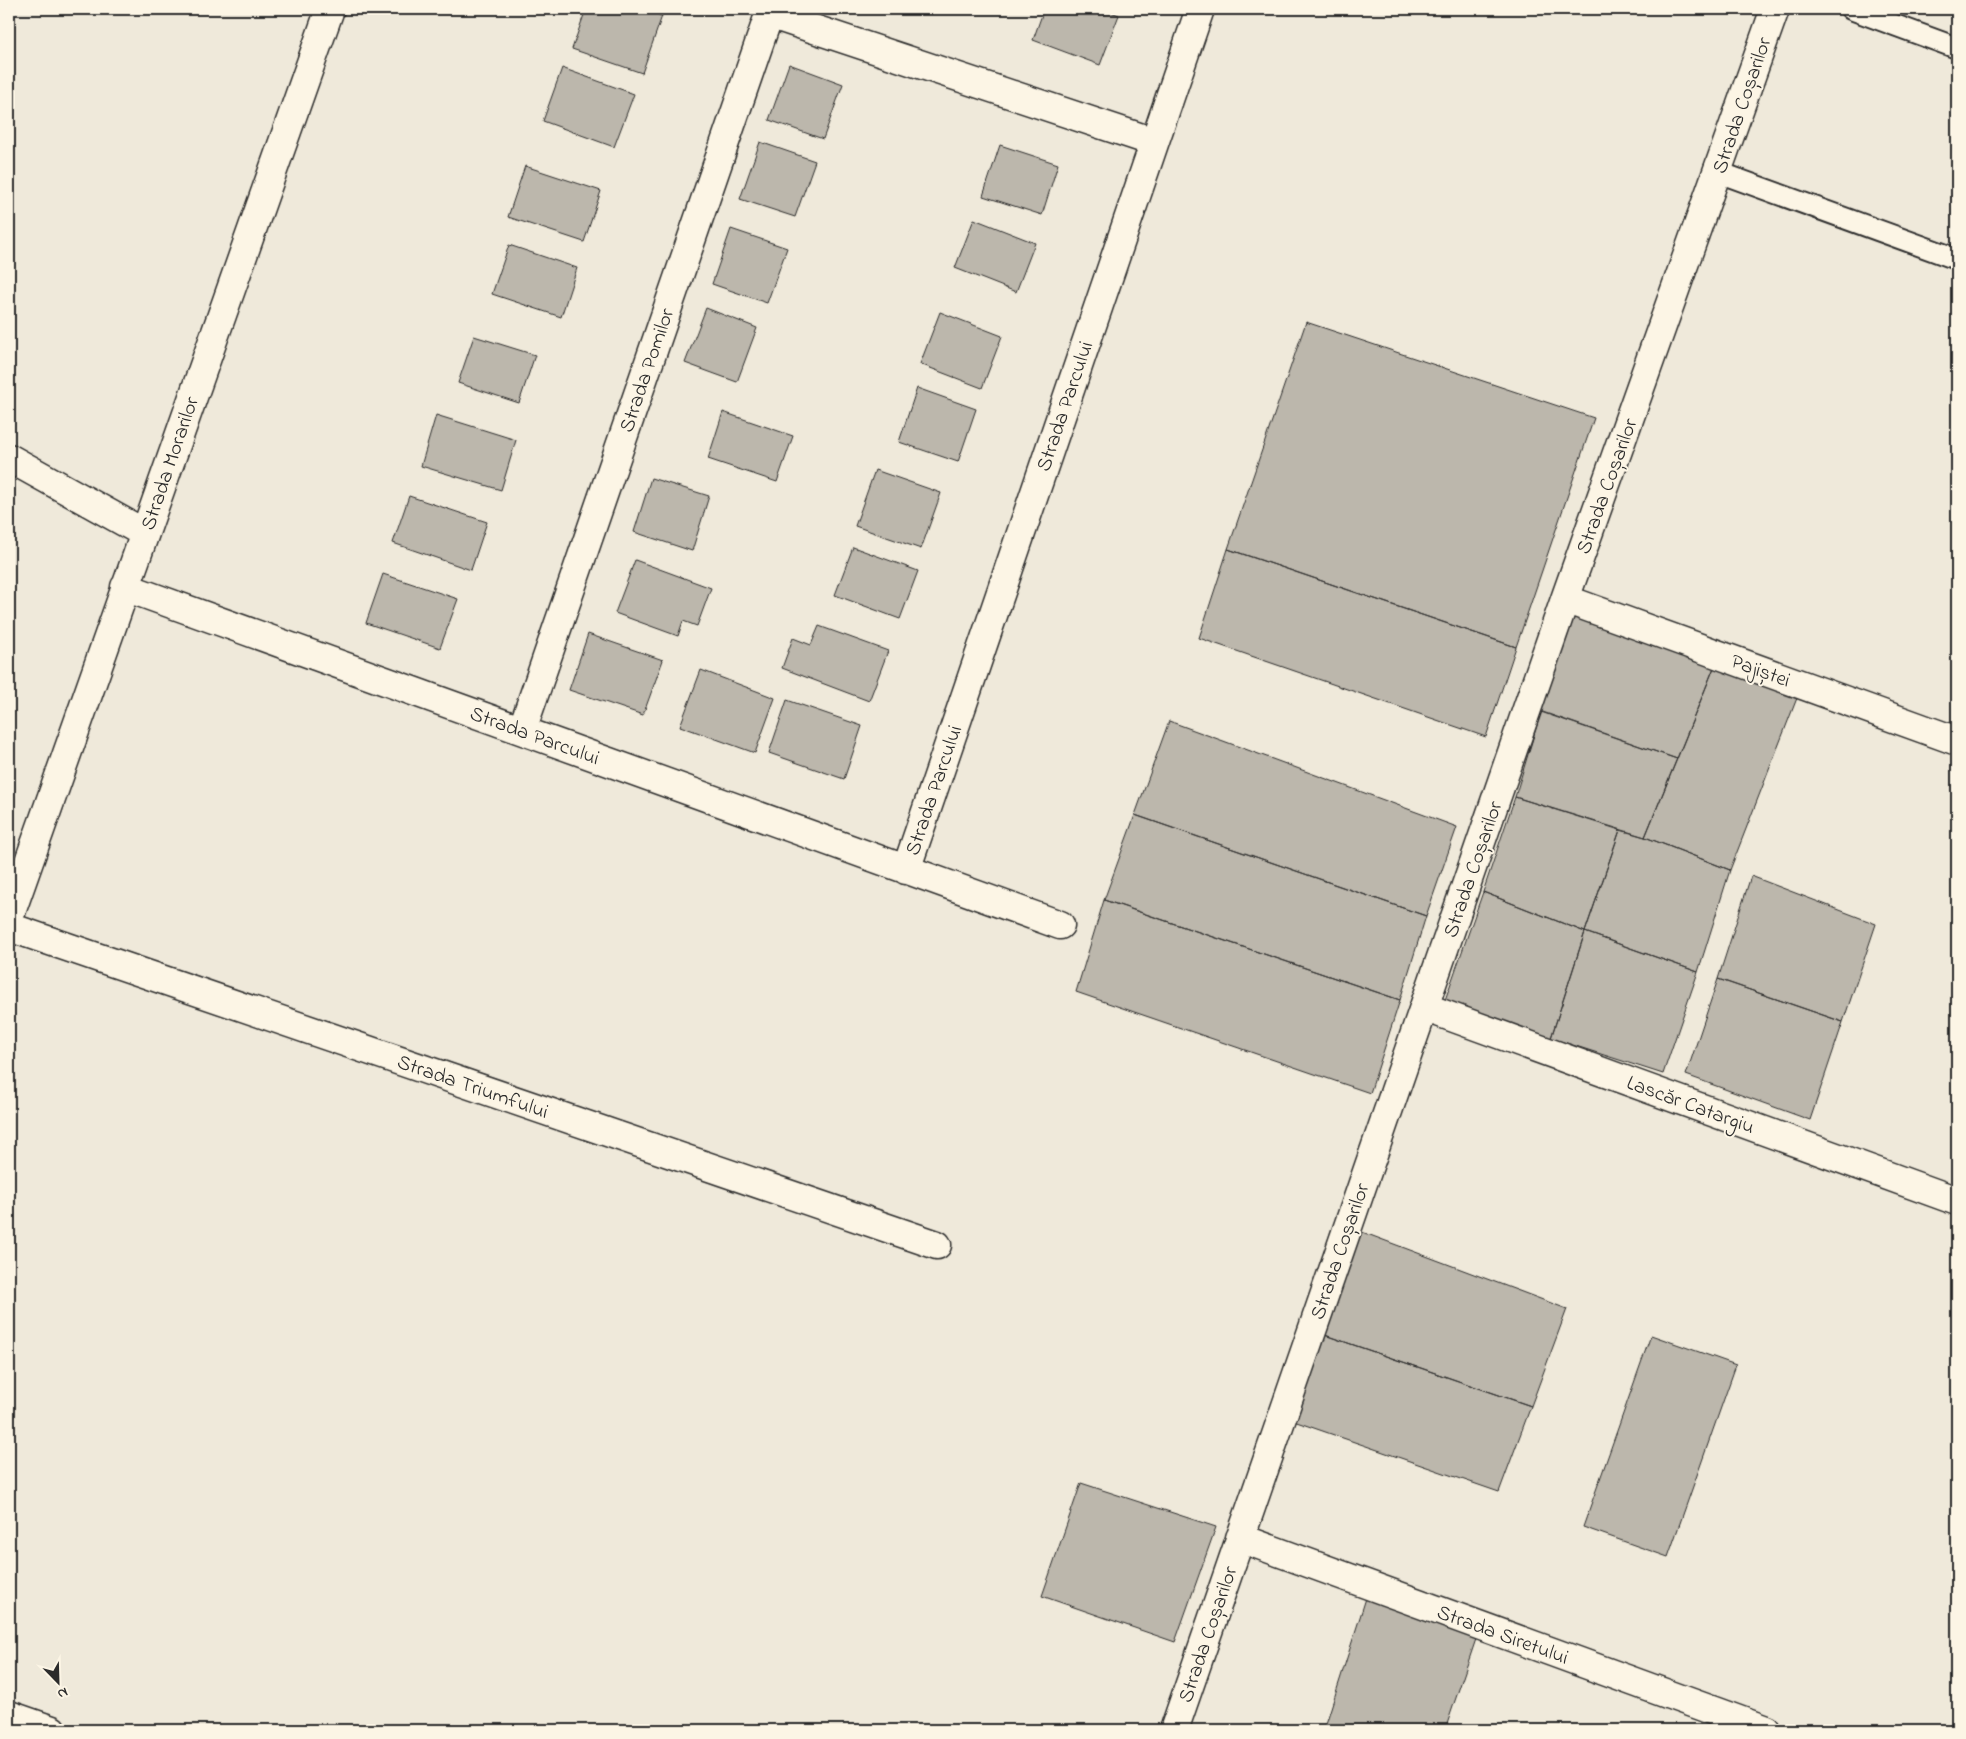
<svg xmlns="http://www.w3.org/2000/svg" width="1966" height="1739" font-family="'Indie Flower',sans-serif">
<rect width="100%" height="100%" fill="#efe9da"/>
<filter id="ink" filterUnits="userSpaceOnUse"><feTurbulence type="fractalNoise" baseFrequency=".02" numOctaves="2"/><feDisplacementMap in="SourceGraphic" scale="10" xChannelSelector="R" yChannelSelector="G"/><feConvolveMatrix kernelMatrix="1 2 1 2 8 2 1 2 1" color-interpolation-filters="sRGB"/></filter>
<g filter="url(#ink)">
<path fill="#bcb7ac" stroke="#2b2b2b" d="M586,9H641L662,16L642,73L572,49Z
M1044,9H1103L1119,15L1100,65L1033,40Z
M789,64L843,84L823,139L769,120Z
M562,68L634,94L614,147L543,121Z
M760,142L815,161L795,217L740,199Z
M1000,145L1058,164L1042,215L983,196Z
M525,166L601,191L584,242L508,217Z
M974,219L1035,243L1016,292L955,268Z
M731,229L787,248L767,303L712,284Z
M509,245L577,268L561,317L492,294Z
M706,308L757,328L737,382L685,363Z
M940,312L1002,336L982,388L920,364Z
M1306,322L1594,418L1516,647L1228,549Z
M474,336L535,355L519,403L458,383Z
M917,388L976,409L958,462L899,442Z
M723,412L793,436L777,482L708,459Z
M436,415L516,440L501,490L421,466Z
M875,470L941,493L921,549L855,526Z
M651,478L709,496L692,551L634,532Z
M409,496L487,522L471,570L393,543Z
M853,547L918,571L900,619L835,595Z
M1228,549L1516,647L1486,737L1199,638Z
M635,560L711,588L697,626L683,621L678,636L615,613Z
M383,574L458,599L440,648L366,623Z
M1569,612L1715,665L1677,759L1537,710Z
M819,626L888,651L869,701L782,668L793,638L811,645Z
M588,634L663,660L643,715L569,690Z
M1715,665L1797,698L1730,870L1645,837Z
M701,670L775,698L755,753L680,726Z
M787,700L862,726L844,779L769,753Z
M1541,712L1677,759L1645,837L1515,797Z
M1169,721L1457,827L1426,916L1135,815Z
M1515,797L1620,830L1585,932L1483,892Z
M1135,815L1426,916L1400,1000L1104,900Z
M1620,830L1645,837L1730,870L1698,972L1585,932Z
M1751,876L1876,924L1843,1022L1718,979Z
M1483,892L1585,932L1551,1038L1445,1000Z
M1104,900L1400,1000L1370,1093L1076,992Z
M1585,932L1698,972L1663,1074L1551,1038Z
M1718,979L1843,1022L1810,1120L1686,1075Z
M1354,1229L1567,1309L1531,1406L1316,1332Z
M1316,1332L1531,1406L1499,1492L1285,1418Z
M1651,1335L1736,1365L1668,1557L1583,1527Z
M1081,1483L1216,1527L1175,1642L1042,1596Z
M1367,1595L1476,1639L1445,1730H1324Z"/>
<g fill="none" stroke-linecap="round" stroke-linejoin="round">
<g stroke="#2b2b2b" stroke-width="24">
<path id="service" d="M1851,9L1957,48
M1718,172L1957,259"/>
</g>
<g stroke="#2b2b2b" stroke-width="31">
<path id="minor" d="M769,14L1154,142
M9,458L144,533
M125,587L1060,925
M1565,599L1957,741
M522,730L771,9
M906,870L1200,9
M9,918L330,9
M9,927L937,1245
M1424,1007L1957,1201
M1240,1538L1766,1730
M9,1715L52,1730
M1174,1730L1565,599L1775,9"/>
</g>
<use href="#service" stroke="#fcf5e5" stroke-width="20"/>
<use href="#minor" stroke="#fcf5e5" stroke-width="28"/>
</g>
</g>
<g text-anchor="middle" stroke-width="4" stroke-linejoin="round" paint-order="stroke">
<g font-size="21" fill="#2b2b2b" stroke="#fcf5e5">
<text transform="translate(1741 105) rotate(-71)" y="7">Strada Coșarilor</text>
<text transform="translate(646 370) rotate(-71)" y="7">Strada Pomilor</text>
<text transform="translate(1064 406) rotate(-71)" y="7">Strada Parcului</text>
<text transform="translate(169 463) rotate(-71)" y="7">Strada Morarilor</text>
<text transform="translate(1606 486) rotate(-70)" y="7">Strada Coșarilor</text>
<text transform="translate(1761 670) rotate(20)" y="7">Pajiștei</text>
<text transform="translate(535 735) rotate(20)" y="7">Strada Parcului</text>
<text transform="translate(933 790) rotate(-71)" y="7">Strada Parcului</text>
<text transform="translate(1472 869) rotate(-71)" y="7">Strada Coșarilor</text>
<text transform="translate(473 1086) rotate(19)" y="7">Strada Triumfului</text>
<text transform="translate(1691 1104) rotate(20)" y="7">Lascăr Catargiu</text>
<text transform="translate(1339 1251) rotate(-71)" y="7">Strada Coșarilor</text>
<text transform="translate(1207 1634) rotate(-71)" y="7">Strada Coșarilor</text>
<text transform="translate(1503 1634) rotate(20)" y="7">Strada Siretului</text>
</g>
</g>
<rect width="1966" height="1739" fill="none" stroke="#fcf5e5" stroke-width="30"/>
<rect x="15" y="15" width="1936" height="1709" fill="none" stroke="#2b2b2b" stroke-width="2" filter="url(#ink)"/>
<g transform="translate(58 1682) rotate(157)" stroke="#fcf5e5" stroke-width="4" paint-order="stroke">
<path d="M0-4L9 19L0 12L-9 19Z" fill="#2b2b2b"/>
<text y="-8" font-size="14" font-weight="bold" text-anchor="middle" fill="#2b2b2b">N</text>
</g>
</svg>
